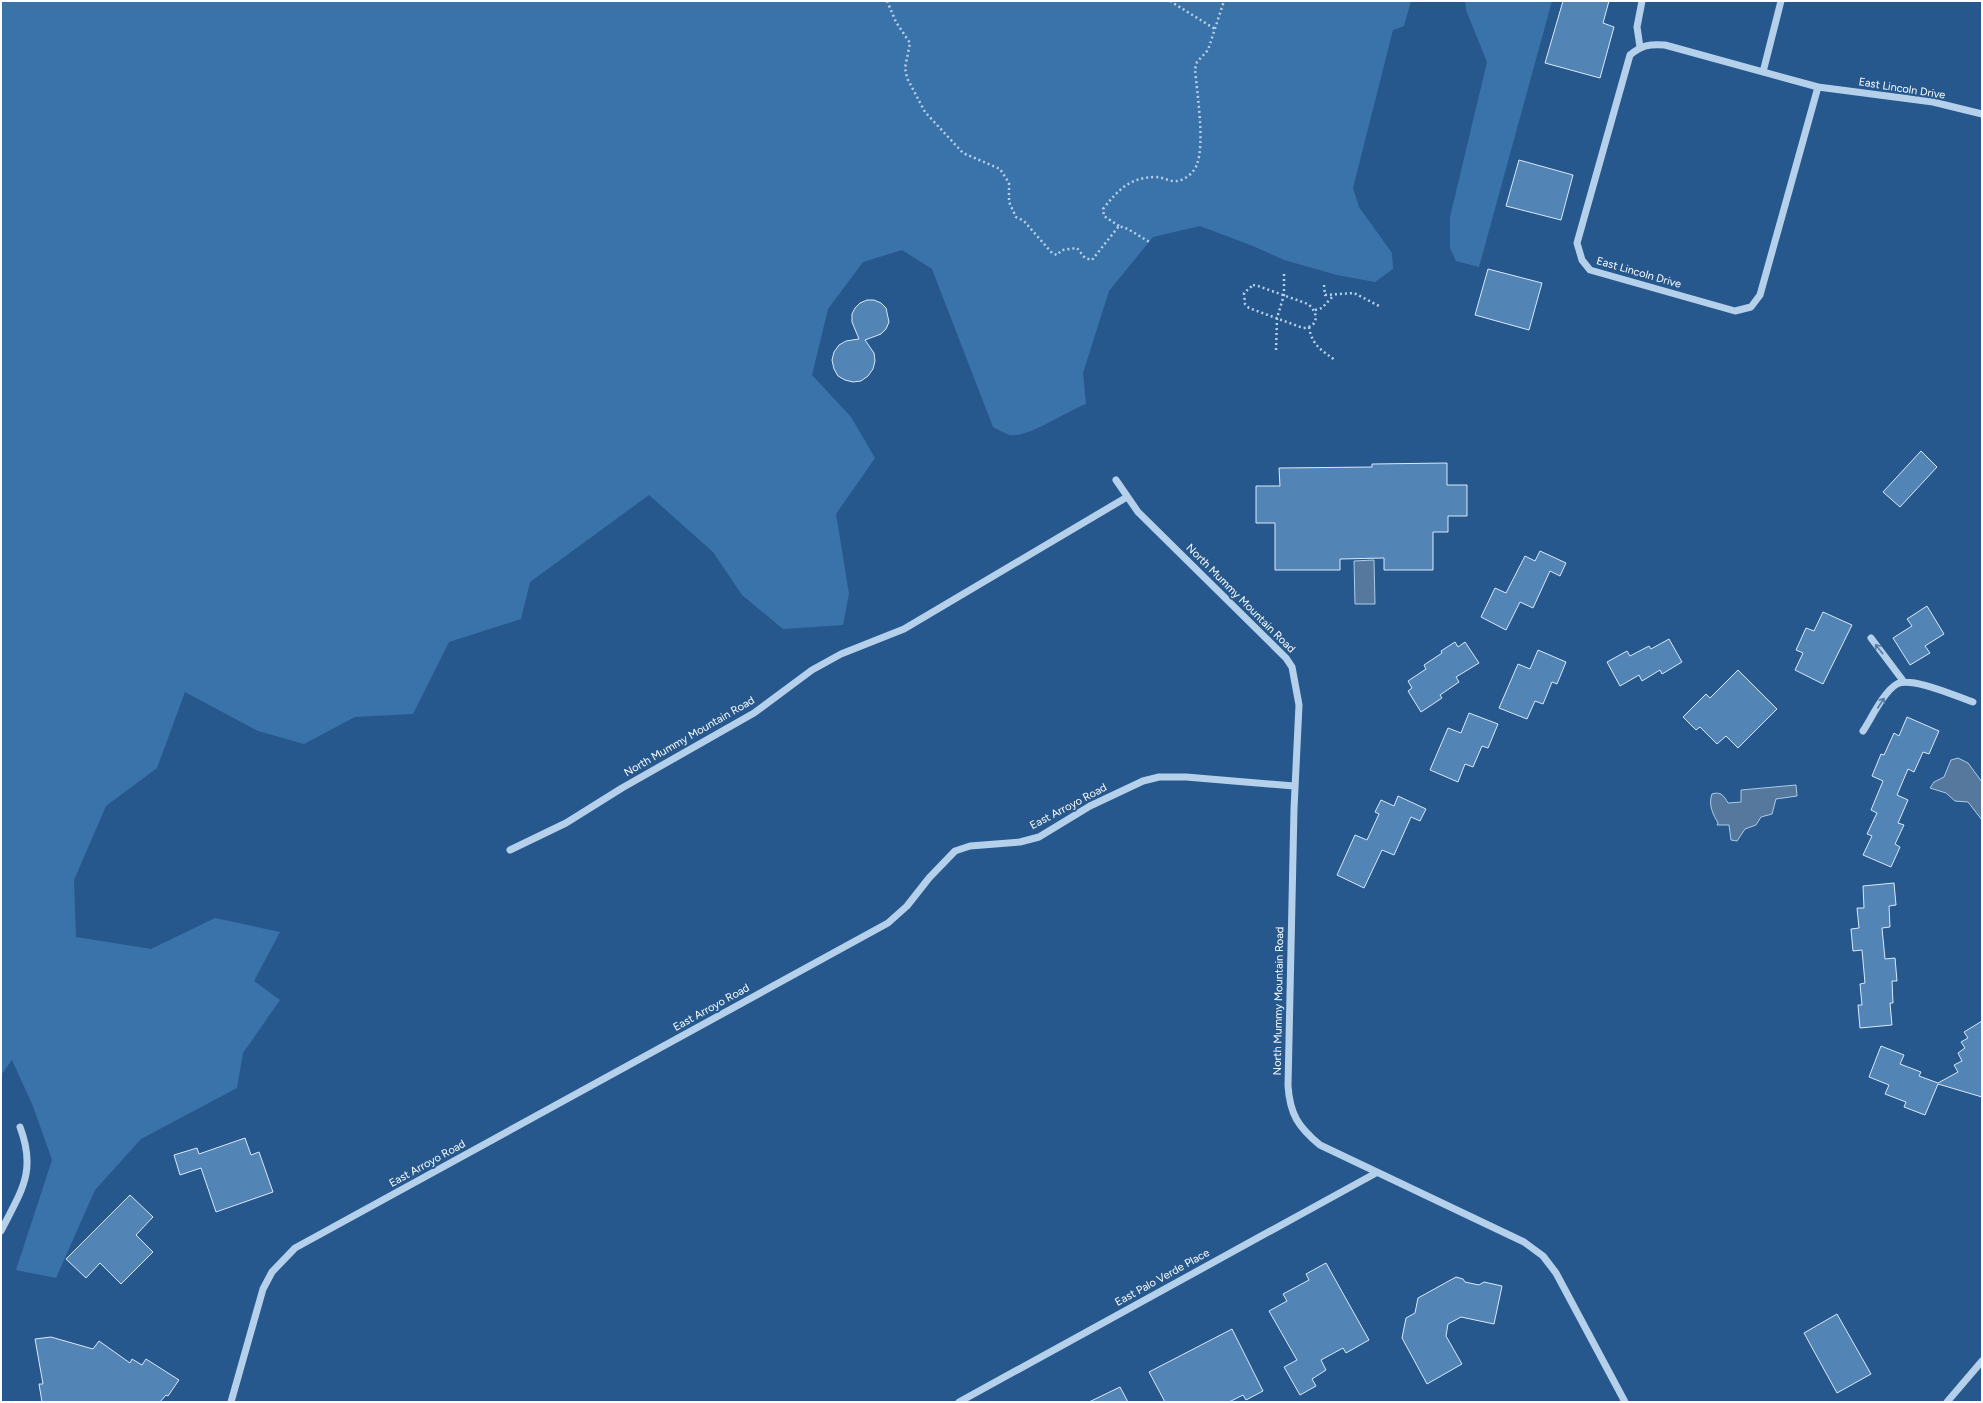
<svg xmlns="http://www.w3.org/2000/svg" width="1983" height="1403" font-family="Figtree,sans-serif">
<rect width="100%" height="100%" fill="#26588d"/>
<path fill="#3a73a9" d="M1,1H1411L1404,26L1393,30L1353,188L1359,207L1392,253L1393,269L1375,282L1337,275L1284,260L1253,246L1200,226L1153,237L1109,291L1083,373L1086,404C1067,411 1028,438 1010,435C1005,434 998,429 993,427L932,269L902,250L863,262L828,309L812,375L851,417L875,458L836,514L849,594L843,625L783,629L742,595L713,552L649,495L530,582L521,619L449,642L413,714L355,717L304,744L258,731L185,692L157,768L106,806L74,880L76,937L151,949L215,918L280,932L254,981L280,1000L243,1053L237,1088L141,1139L95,1190L56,1278L16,1270L52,1160L33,1106L12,1060L1,1075Z
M1465,1H1552L1479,267L1456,261L1450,248V217L1487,62L1466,10Z"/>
<path fill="#56789c" stroke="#aacceb" d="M1374,560L1375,604H1355L1354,561Z
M1958,758L1968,763L1982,782V820L1968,802L1955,801L1946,793L1930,788L1934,782L1944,777L1951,760Z
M1796,785L1797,796L1776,799L1772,814L1761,817L1756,825L1745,829L1737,841L1731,840L1729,825H1717L1718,823C1713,814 1708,805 1712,794C1721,791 1724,796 1728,803L1741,802V790Z"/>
<path fill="#5284b5" stroke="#dae9f8" d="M1563,1H1609L1603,23L1614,27L1600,78L1545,63Z
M1519,160L1573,175L1561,220L1506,206Z
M1488,269L1542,283L1529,330L1475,315Z
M867,300H874L881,303L886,308L889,322L886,329L881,334L865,340L874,353L875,361L873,369L868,376L861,381L853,382L845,380L838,376L834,369L832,360L834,352L839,345L846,341L859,339L852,322V314L855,308L860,303Z
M1921,451L1937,467L1900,507L1883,492Z
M1447,463V485H1467V516H1448V532H1433V570H1384V558L1340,559V570H1275V523H1256V486H1280L1279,468L1372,467V464Z
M1540,551L1566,563L1560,576L1550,571L1533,608L1520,602L1506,630L1481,617L1495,588L1506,593L1525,556L1535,561Z
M1927,606L1944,634L1925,646L1930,653L1910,665L1893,638L1912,626L1907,619Z
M1823,612L1852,625L1823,684L1795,670L1803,653L1796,650L1806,628L1814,631Z
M1669,639L1682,662L1662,674L1660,670L1642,681L1639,675L1620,686L1607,662L1627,651L1630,656L1649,646L1651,649Z
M1455,642L1458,647L1465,642L1479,663L1456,677L1459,682L1440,695L1442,698L1421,712L1408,691L1412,688L1408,681L1426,669L1424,665L1442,653L1441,651Z
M1538,650L1566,662L1557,684L1552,682L1543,704L1535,701L1527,719L1499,708L1518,664L1530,669Z
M1738,670L1777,709L1738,748L1726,736L1717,744L1700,727L1696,730L1683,717L1706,694L1710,698Z
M1469,713L1498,724L1488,748L1482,746L1473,767L1465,764L1458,782L1430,770L1448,728L1461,733Z
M1907,717L1939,731L1929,754L1923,752L1914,772L1908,769L1897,795L1908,800L1898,823L1904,825L1895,844L1900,847L1891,867L1863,855L1872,836L1867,834L1877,813L1871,810L1883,781L1872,776L1881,754L1884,755L1894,733L1899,736Z
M1398,796L1426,809L1420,821L1411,817L1394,855L1382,850L1364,888L1337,875L1355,835L1367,840L1379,814L1375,812L1381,800L1394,806Z
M1894,883L1896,905L1889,906L1890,927L1882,928L1885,959L1895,958L1897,981H1892L1893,1003H1890L1892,1025L1860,1028L1858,1005H1862L1860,984L1865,983L1862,950L1853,951L1851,929L1859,928L1857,908H1864L1863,886Z
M1982,1021V1097L1938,1084L1925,1115L1904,1107L1906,1102L1885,1094L1889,1085L1869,1077L1881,1046L1904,1055L1900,1064L1921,1072L1919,1076L1938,1083L1958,1072L1954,1065L1962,1061L1958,1053L1965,1048L1961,1042L1968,1038L1964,1032Z
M245,1138L251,1155L259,1152L273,1192L216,1212L201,1168L180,1175L174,1155L197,1148L199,1154Z
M130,1195L153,1217L136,1235L153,1252L121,1284L100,1263L86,1278L66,1259Z
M1326,1263L1369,1340L1346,1353L1343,1348L1321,1360L1326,1370L1312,1379L1316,1386L1300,1395L1284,1367L1297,1360L1269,1311L1287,1301L1283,1294L1309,1280L1306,1274Z
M1456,1277L1463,1279L1465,1282L1479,1285L1484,1282L1502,1286L1494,1324L1461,1317L1448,1324L1446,1336L1462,1364L1427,1384L1402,1338L1406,1318L1415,1313L1418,1298Z
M1837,1314L1871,1374L1837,1393L1804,1333Z
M1232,1329L1263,1391L1246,1400L1243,1395L1229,1402H1165L1149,1372Z
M51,1337L93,1349L99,1341L130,1363L132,1359L142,1365L146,1359L179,1380L168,1396L166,1395L160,1402H42L39,1384H43L35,1339Z
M1120,1387L1128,1402H1089Z"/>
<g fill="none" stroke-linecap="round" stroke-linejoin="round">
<path stroke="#b5d0ea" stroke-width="2.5" stroke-dasharray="2 3" stroke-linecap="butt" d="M887,1L896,22L910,43L905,68L907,78L925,112L963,153L1000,169L1009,183V202L1016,217L1024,221L1052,253L1057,255L1062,250L1077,248L1085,258L1092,260L1119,226L1128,229L1151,243
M1170,1L1215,29
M1119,226L1104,216L1103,209C1118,190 1130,177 1156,177C1163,177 1170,182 1177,181C1185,180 1195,172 1197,164C1205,143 1197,93 1195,69L1197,62L1208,50L1224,1
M1253,285L1258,286L1308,304C1319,313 1319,327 1303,328L1249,308L1245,304L1244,293Z
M1324,285L1325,295L1354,293L1381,307
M1315,310L1322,308L1333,296
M1309,327C1312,346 1322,350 1336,361
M1276,350L1277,318L1284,295V271"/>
<path stroke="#b5d0ea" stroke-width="7" d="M1640,47L1637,27L1642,1
M1763,72L1781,1
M1818,87L1760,295L1751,307L1735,311L1590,270L1582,260L1577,243L1630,55C1642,45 1649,44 1665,45L1818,87L1933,102L1982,114
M1116,480L1138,512L1286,658L1292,667L1299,705L1294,809L1288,1086C1290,1114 1298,1127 1320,1145L1524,1242L1543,1256L1556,1273L1625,1402
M1871,638L1904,682
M1863,731C1871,719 1884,691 1897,684C1911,676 1958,697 1973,702
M510,850L566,823L622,788L754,713L812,670L841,654L904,629L1127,497
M1,1231C21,1191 37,1172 20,1127
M231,1402L263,1289L272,1272L295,1248L888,923L907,906L929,878L955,851L970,846L1020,842L1039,837L1090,806L1143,781L1159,777H1186L1294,786
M959,1402L1376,1173
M1947,1402L1982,1361"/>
</g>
<defs><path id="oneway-shaft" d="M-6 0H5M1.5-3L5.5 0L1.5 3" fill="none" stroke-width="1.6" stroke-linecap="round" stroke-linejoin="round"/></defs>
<g stroke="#517ca9">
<use href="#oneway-shaft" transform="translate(1879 649) rotate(-128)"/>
<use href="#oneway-shaft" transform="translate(1881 703) rotate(-57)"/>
</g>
<g text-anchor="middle" stroke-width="4" stroke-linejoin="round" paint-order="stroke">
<g font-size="11" fill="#fff" stroke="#26588d">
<text transform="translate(1902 88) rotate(9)" y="4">East Lincoln Drive</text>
<text transform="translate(1639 272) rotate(16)" y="4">East Lincoln Drive</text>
<text transform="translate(1241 598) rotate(45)" y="4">North Mummy Mountain Road</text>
<text transform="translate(689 736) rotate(-30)" y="4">North Mummy Mountain Road</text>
<text transform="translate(1068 806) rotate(-28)" y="4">East Arroyo Road</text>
<text transform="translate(1278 1001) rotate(-89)" y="4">North Mummy Mountain Road</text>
<text transform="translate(711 1007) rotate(-29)" y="4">East Arroyo Road</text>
<text transform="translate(427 1163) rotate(-29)" y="4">East Arroyo Road</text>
<text transform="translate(1162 1277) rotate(-29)" y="4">East Palo Verde Place</text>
</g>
</g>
<rect width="1983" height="1403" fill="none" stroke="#ffffff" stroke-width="4"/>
</svg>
